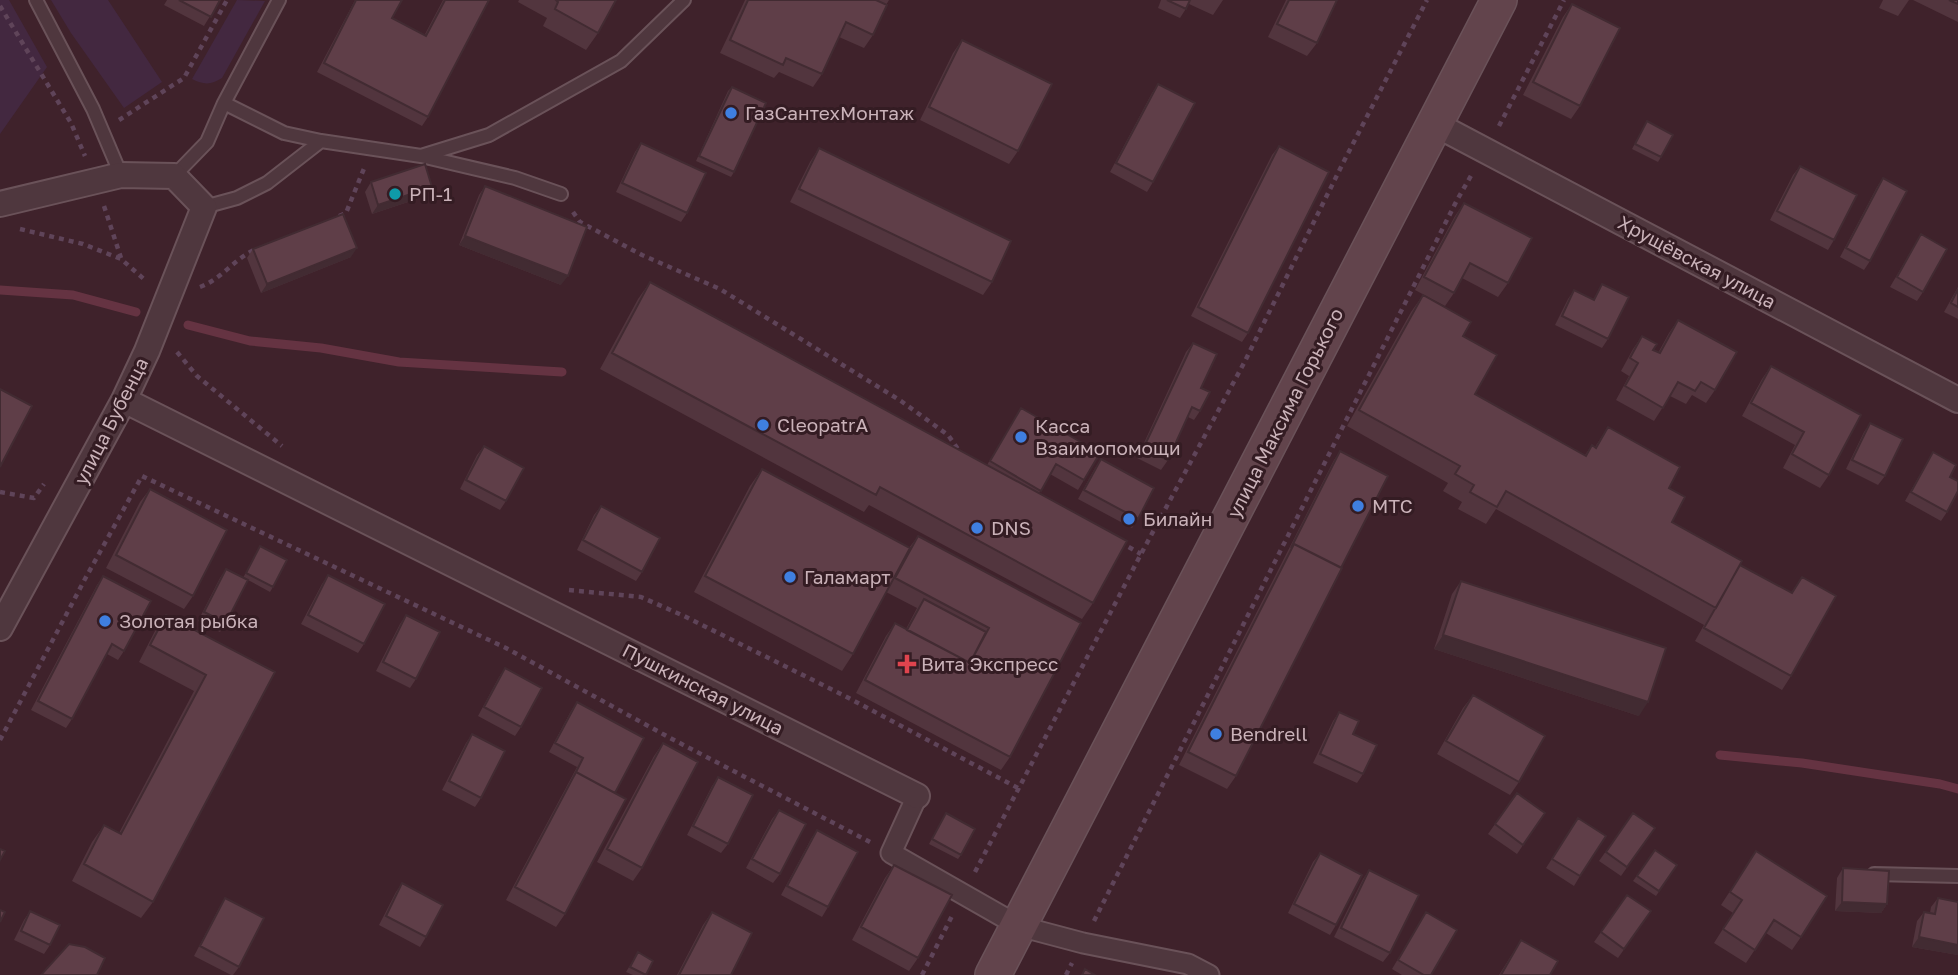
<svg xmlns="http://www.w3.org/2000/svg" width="1958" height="975" font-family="'Golos Text',sans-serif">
<rect width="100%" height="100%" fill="#3f222b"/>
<path fill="#432840" d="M0,0H9L47,67L0,134Z
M51,0H108L162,82L124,108L71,33Z
M237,0L265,1L222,78C211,85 204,85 192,79Z"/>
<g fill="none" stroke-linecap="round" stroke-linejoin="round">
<path stroke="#653342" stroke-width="9" d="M0,290L73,295L136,312
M188,325L250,341L321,348L399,362L562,372
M1720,755L1802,763L1940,784L1958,789"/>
<g stroke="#6a5259" stroke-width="16">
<path id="service" d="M36,0L93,109L121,175
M224,103L284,133L321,141
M421,156L515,178L561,194
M174,176L207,142L224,103L279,0
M204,207L237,198L267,183L321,141L421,156L489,135L621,61L684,0
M1874,874L1958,876"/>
</g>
<g stroke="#6a5259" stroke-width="23">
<path id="pedestrian" d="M917,796L891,853L1019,926L1083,943L1188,964L1209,975"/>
</g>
<g stroke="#6a5259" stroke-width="28">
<path id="minor" d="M1435,124L1958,400
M0,204L121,175L174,176L204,207L147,351L124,400L0,628
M124,400L917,796"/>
</g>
<g stroke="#6a5259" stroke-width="38">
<path id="secondary" d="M993,975L1499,0"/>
</g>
<path stroke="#5f4459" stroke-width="4.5" stroke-dasharray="5 5" stroke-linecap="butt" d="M0,6L71,123L85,156
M119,120L184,78L227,0
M1499,126L1564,0
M104,206L121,258
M573,212L580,222L642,255L720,289L901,401L948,435L960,452
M339,216L346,213L365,166
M20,229L83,244L121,259L145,280
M200,287C222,279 235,258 256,249
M177,352L197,376L282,446
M0,492L34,498L44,484
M1120,542L1141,554
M569,590L641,597L684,616L843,695L1018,788
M0,740L85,579L142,476L506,648L672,739L870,842
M975,872L1141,554L1244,363L1342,165L1427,0
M1094,921L1457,200L1472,174
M922,975L953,914
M1066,975L1072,963"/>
<use href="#service" stroke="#4f373e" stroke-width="12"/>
<use href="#pedestrian" stroke="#4f373e" stroke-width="19"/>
<use href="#minor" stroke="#4f373e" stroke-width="24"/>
<use href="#secondary" stroke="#62444c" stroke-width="35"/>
</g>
<path fill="#52353e" d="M167,0H220L204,26L164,5Z
M355,0H402L392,18L424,36L443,0H489L428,117L422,126L317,72Z
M519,0H616L598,33L586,50L543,26L547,18L518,2Z
M745,0H889L886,5L873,35L864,48L839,37L822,74L813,87L779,72L774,78L720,53Z
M1161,0H1223L1213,15L1189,4L1180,18L1158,8Z
M1286,0H1337L1317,43L1307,56L1268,37Z
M1883,0H1909L1898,16L1879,8Z
M1913,0H1958V22Z
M1572,4L1580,106L1571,119L1523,95L1563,17Z
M962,40L1018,151L1009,164L920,120L953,53Z
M1158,84L1153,182L1147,192L1110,172L1152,93Z
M732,87L734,172L731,177L696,161L728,91Z
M1647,121L1661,157L1658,162L1632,149Z
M641,143L687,213L681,222L616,192L635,152Z
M1279,146L1248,333L1242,342L1191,316L1272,155Z
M819,148L992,282L983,295L790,202L810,162Z
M1800,166L1834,240L1828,250L1770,220L1793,175Z
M1883,178L1870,261L1864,270L1840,257L1877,187Z
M371,182L432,187L426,196L372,214L365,192Z
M485,186L561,285L459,245L479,195Z
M1464,203L1508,283L1498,297L1462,278L1454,293L1445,306L1415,290L1455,216Z
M1921,234L1923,292L1917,301L1890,287Z
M253,249L351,257L261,293L247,258Z
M650,282L987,465L1021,408L1084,480L1078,490L1050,474L1039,493L1093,603L1082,619L869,505L864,512L600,369L638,299Z
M1602,284L1608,339L1602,348L1555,325L1568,299L1574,290L1593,300Z
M1958,287V319L1944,312Z
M1423,295L1463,336L1475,394L1585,455L1592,445L1595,447L1608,427L1669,488L1672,522L1740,565L1791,593L1802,577L1791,676L1782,690L1695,641L1704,625L1496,509L1486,524L1458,509L1462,502L1443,491L1448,483L1347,426L1411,312Z
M1678,320L1715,390L1706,403L1692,395L1686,404L1670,396L1654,421L1616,400L1629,376L1621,371L1633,349L1642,336L1653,350L1658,353L1669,333Z
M1193,343L1201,388L1200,411L1194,420L1188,417L1168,460L1161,470L1137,458L1186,352Z
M1771,366L1829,475L1820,488L1783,468L1795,445L1742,416L1762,379Z
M1870,423L1885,476L1878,485L1846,469L1864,432Z
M484,446L506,501L500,510L460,489L477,455Z
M1340,451L1236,776L1227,789L1179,765L1334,460Z
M1933,452L1950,477L1947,512L1941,521L1905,501L1927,462Z
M1101,459L1138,519L1132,528L1078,499L1095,468Z
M762,469L909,548L918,536L1081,623L1010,757L1001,770L856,693L886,636L895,623L906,629L917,608L886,592L853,654L842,671L694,592L750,486Z
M150,489L193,596L184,609L106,568L140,502Z
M601,506L642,572L636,581L577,550L594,515Z
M260,546L273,587L270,592L248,580L226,623L220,632L198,621L220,578L226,569L243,578Z
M328,575L364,644L358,653L301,624L322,584Z
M103,576L124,651L118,660L107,654L72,719L66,728L31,710L97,585Z
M1461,581L1639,716L1434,649L1452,594Z
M166,615L275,672L153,902L141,918L72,881L92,842L104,825L119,833L194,691L139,662L155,631Z
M406,615L416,679L410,688L376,671L400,624Z
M505,668L521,727L515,736L478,716L499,677Z
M1473,695L1519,782L1510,795L1437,754L1463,708Z
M577,702L615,793L565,914L556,927L506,900L577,767L549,752L571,711Z
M1339,712L1353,734L1363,774L1357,783L1313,763L1333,721Z
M472,734L481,798L475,807L442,790L466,743Z
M663,743L642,868L633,881L597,862L654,756Z
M718,777L728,844L721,853L687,835L712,786Z
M1517,793L1545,813L1517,854L1488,834Z
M779,810L780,874L773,883L746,868L772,819Z
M946,813L961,855L958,859L929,844Z
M1633,813L1655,828L1621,876L1599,861Z
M1578,818L1580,876L1574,886L1546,868Z
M817,830L828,907L822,917L781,895L811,839Z
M1655,850L1677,865L1656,896L1633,881Z
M1756,851L1801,937L1792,950L1766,933L1746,963L1714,943L1733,913L1721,905Z
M1320,853L1336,925L1330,935L1288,913L1313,862Z
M894,865L918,958L909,971L852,940L885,878Z
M1843,868L1887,904L1881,913L1835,911L1837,878Z
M1369,870L1390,953L1383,962L1334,937L1363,879Z
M402,883L426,937L420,947L379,925L396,892Z
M1627,895L1651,911L1618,958L1594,942Z
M225,898L239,967L233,975H231L194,956L219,908Z
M1938,898L1958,902V955L1912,947L1917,921L1924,912L1930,913L1931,907Z
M30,911L50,945L44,954L14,940L24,920Z
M712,912L731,975H677L703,925Z
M1426,912L1431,975H1402L1392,969Z
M1521,940L1550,975H1499Z
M638,952L646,975H633L626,972Z"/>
<path fill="#422b32" d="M432,187L426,196L372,214L378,205Z
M465,236L568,276L561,285L459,245Z
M357,248L351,257L261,293L267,284Z
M1443,635L1648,702L1639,716L1434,649Z
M1842,902L1887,904L1881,913L1835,911Z
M1919,937L1958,945V955L1912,947Z"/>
<path fill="#5f3e48" stroke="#422b32" stroke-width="2" d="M179,0H220L211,17Z
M356,0H402L392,18L426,36L445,0H489L428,117L324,63Z
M556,0H616L598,33L555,9L558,2Z
M748,0H876L887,5L873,35L846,22L822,74L786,58L783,65L730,40Z
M1167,0H1190L1186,9Z
M1289,0H1337L1317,43L1277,24Z
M1949,0H1958V4Z
M1572,4L1620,28L1580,106L1533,82Z
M962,40L1052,84L1018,151L929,107Z
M1158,84L1195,103L1153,182L1116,163Z
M732,87L766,103L734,172L699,156Z
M1647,121L1673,135L1661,157L1635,144Z
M641,143L706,173L687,213L622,183Z
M1279,146L1329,172L1248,333L1198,307Z
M819,148L1011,241L992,282L799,189Z
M425,164L432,187L378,205L371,182Z
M1800,166L1857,195L1834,240L1777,211Z
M1883,178L1907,191L1870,261L1846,248Z
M485,186L587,227L568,276L465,236Z
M1464,203L1532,238L1508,283L1470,263L1454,293L1424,277Z
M343,214L357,248L267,284L253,249Z
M1921,234L1947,249L1923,292L1897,277Z
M650,282L1127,541L1093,603L880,487L876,495L612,353Z
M1602,284L1629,297L1608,339L1562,316L1574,290L1594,300Z
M1958,289V307L1951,303Z
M1423,295L1471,322L1463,336L1497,355L1475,394L1586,456L1592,445L1596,448L1608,427L1680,467L1669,488L1685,497L1672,522L1742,561L1716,608L1506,491L1497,507L1470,492L1474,485L1455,474L1460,466L1359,410Z
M1678,320L1737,352L1715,390L1701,382L1695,391L1678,382L1663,408L1625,386L1638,363L1630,358L1642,336L1657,344L1653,350L1660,353Z
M1193,343L1217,354L1201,388L1210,392L1200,411L1192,407L1168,460L1143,449Z
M1771,366L1861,415L1829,475L1792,454L1804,432L1751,403Z
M0,389L32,406L0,467Z
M1021,408L1100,453L1084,480L1056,464L1041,491L990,461Z
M1870,423L1903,439L1885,476L1852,460Z
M484,446L524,468L506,501L466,480Z
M1340,451L1388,476L1341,568L1294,544L1291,548Z
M1933,452L1956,465L1950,477L1958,481V491L1947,512L1911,492Z
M1101,459L1154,488L1138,519L1084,490Z
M762,469L910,548L853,654L705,576Z
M150,489L227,530L193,596L116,555Z
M601,506L660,538L642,572L583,540Z
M918,536L1081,623L1010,757L865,680L895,623L970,663L989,628L895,578Z
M1294,544L1342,568L1236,776L1188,752Z
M260,546L287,560L273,587L246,573Z
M1740,565L1792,593L1802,577L1836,596L1791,676L1704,628Z
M226,569L248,580L226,623L204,612Z
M328,575L385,604L364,644L308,615Z
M103,576L151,601L124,651L112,644L72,719L38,701Z
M1461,581L1666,648L1648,702L1443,635Z
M924,599L986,632L970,663L907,630Z
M166,615L275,672L153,902L84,864L104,825L121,834L206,675L150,645Z
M406,615L440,632L416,679L383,662Z
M505,668L542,688L521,727L484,707Z
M1473,695L1545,736L1519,782L1446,741Z
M577,702L644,738L615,793L576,772L574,776L583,758L555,743Z
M1339,712L1359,721L1353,734L1377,745L1363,774L1320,754Z
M472,734L505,751L481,798L449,781Z
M663,743L698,762L642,868L607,849Z
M576,772L626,799L565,914L515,887Z
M718,777L753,795L728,844L693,826Z
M1517,793L1545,813L1523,845L1495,824Z
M779,810L806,824L780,874L752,859Z
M946,813L975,829L961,855L932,839Z
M1633,813L1655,828L1627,867L1606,852Z
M1578,818L1606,836L1580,876L1552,859Z
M817,830L858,852L828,907L787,886Z
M0,849L5,851L0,860Z
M1655,850L1677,865L1659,891L1637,876Z
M1756,851L1827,896L1801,937L1774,920L1755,950L1723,929L1742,900L1730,892Z
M1320,853L1362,875L1336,925L1294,904Z
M894,865L952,895L918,958L861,927Z
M1843,868L1889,871L1887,904L1842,902Z
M1369,870L1419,895L1390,953L1341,928Z
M402,883L443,905L426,937L386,916Z
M1627,895L1651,911L1624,949L1601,932Z
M225,898L264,918L239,967L200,946Z
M1938,898L1958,902V945L1919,937L1924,912L1935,914Z
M0,910L5,912L0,922Z
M30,911L60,925L50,945L21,931Z
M712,912L752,933L731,975H679Z
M1426,912L1457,930L1431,975H1424L1398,960Z
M1521,940L1558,961L1550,975H1501Z
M69,944L85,947L105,958L97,975H41Z
M638,952L653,961L646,975L630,967Z
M1085,969L1095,975H1082Z"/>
<g fill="#3f7fe0" stroke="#341c23" stroke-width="2.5">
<circle cx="731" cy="113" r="7"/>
<circle cx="763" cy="425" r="7"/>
<circle cx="1021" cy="437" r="7"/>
<circle cx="1358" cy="506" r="7"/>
<circle cx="1129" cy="519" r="7"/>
<circle cx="977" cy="528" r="7"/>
<circle cx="790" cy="577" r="7"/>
<circle cx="105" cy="621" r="7"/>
<circle cx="1216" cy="734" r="7"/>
</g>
<circle fill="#0f9aa8" stroke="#341c23" stroke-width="2.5" cx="395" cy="194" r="7"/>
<path fill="#e0444e" stroke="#341c23" stroke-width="2.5" d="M903.5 653.5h7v7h7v7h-7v7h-7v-7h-7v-7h7z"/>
<g text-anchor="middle" stroke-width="6" stroke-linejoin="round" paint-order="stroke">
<g font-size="19" fill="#cab2b9" stroke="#341c23" text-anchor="start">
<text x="745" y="120">ГазСантехМонтаж</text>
<text x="409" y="201">РП-1</text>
<text x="777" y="432">CleopatrA</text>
<text x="1035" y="433">Касса<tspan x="1035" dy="22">Взаимопомощи</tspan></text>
<text x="1372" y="513">МТС</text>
<text x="1143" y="526">Билайн</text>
<text x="991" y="535">DNS</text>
<text x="804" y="584">Галамарт</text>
<text x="119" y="628">Золотая рыбка</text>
<text x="921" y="671">Вита Экспресс</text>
<text x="1230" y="741">Bendrell</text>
</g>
<g font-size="19" fill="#cab2b9" stroke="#341c23">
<text transform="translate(1697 262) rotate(28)" y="7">Хрущёвская улица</text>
<text transform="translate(1285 413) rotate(-63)" y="7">улица Максима Горького</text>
<text transform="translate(111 421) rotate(-63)" y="7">улица Бубенца</text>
<text transform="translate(703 689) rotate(27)" y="7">Пушкинская улица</text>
</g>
</g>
</svg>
